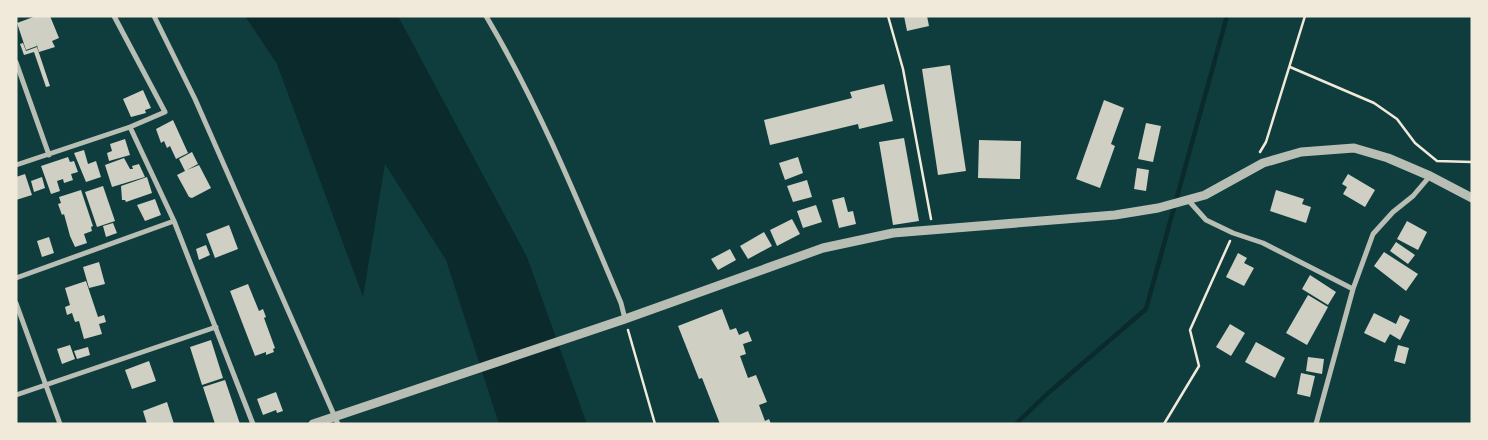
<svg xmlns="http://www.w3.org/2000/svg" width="1488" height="440" font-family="'PT Sans',sans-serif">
<rect width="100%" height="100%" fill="#0f3d3e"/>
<path fill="#0a2a2b" d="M245,16H398L527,257L587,424H499L446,260L385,164L363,297L277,64Z"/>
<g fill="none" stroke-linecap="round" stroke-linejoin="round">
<path stroke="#0a2a2b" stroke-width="4.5" d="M1016,424L1047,394L1146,309L1227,16"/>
</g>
<path fill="#cfcfc3" d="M36,16H50L59,38L52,41L55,47L39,52L36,42L37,46L26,50L17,23Z
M904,16H927L929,26L907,31Z
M23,43L26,51L37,47L50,86L46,87L34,52L24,55L20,44Z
M950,65L966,171L938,175L922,69Z
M884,84L893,121L859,129L858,124L770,145L764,120L852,98L850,92Z
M143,90L151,108L145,110L146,113L131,117L123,99Z
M1104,100L1124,108L1111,144L1115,146L1100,188L1076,179Z
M173,120L188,153L176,159L170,146L167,148L164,141L161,143L156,129Z
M1146,123L1161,126L1153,162L1138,159Z
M904,138L919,221L893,225L879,142Z
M125,139L130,155L109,161L107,153L112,151L110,144Z
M979,140L1021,141L1020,179L978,178Z
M84,150L88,164L96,161L101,177L86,182L74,153Z
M192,152L198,164L187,170L199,165L211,188L192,198L189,197L177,175L185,171L179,159Z
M68,157L70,162L74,161L78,172L71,174L73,180L64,183L63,179L57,181L60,191L51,194L41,166Z
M798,157L803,173L785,180L779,163Z
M124,158L130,169H133L132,166L139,164L145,177L112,187L105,165Z
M1137,168L1149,170L1146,191L1134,189Z
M25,174L32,195L16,200V177Z
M1348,174L1375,190L1365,207L1343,194L1347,187L1342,184Z
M42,177L45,188L34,192L31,181Z
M147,177L152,193L126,202L125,200H122L121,186Z
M807,180L812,197L793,202L787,186Z
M103,186L115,221L97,227L85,192Z
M81,190L93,226L91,227L92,231L84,234L87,243L75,247L70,236L64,214L62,215L58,204L61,203L59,197Z
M1276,190L1304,199L1302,204L1311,207L1306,223L1270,211Z
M844,197L848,212L853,211L856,224L839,228L832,200Z
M155,199L161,215L145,221L137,205Z
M816,205L822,222L803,228L797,211Z
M792,219L800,234L777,246L770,230Z
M1407,221L1427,232L1418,250L1397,239Z
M113,223L117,233L106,237L103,226Z
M229,225L238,249L215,258L206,234Z
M764,232L772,246L748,259L740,246Z
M49,237L54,253L42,257L37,241Z
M1396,242L1415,255L1408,264L1390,251Z
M206,245L210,255L199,260L196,249Z
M730,249L736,260L718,270L711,259Z
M1384,252L1418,274L1406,291L1374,266Z
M1238,253L1247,258L1244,263L1254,268L1244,286L1226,277Z
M99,262L105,284L89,288L83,267Z
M1310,275L1336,292L1328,305L1302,289Z
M86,281L98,317L104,315L106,322L99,324L102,334L84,339L79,321L75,322L72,313L67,315L65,307L70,305L65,288Z
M248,284L259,311L263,309L266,317L264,318L275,348L273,349L274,352L266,355V352L255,356L230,291Z
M1308,295L1328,307L1307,345L1286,333Z
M722,309L730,330L736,328L739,335L748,331L752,341L743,344L746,354L740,356L748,378L756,375L767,402L759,405L765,421L769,419L771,424H720L702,378L699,379L678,326Z
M1374,313L1396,324L1400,315L1410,320L1400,340L1390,334L1385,343L1364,333Z
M1230,324L1245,333L1231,356L1216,347Z
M211,340L223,378L202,385L190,347Z
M1256,342L1285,358L1275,378L1245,362Z
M70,345L75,359L62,364L57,349Z
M1398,345L1409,348L1405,364L1394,361Z
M88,347L90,355L77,359L74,351Z
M1308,357L1324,359L1322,374L1306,371Z
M149,361L156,381L132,389L125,370Z
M1301,373L1315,376L1310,397L1297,394Z
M225,380L240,424H215L203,387Z
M276,392L283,411L277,413L276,410L263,415L257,399Z
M167,402L174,424H147L143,411Z"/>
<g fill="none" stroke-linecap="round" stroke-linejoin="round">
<path stroke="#f1e9da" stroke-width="2.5" d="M888,16L903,69L931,219
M1290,67L1374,103L1397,119L1415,143L1437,161L1472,162
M1260,152L1266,142L1305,16
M628,330L655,424
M1164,424L1199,366L1190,330L1230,241"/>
<path stroke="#b8beb3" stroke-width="5" d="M154,16L195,99L338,424
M486,16C540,107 580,206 621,303L625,319
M16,62L49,155
M130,127L174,221L253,424
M16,165L130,127L165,112L114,16
M1189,201L1206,220L1233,233L1263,243L1353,289
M16,278L174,221
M16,303L60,424
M16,395L216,327
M1316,424L1353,289L1373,234L1393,212L1413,196L1430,176"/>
<path stroke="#b8beb3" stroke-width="9" d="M313,424L625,319L823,248L893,233L1115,215L1158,208L1205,195L1263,163L1301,152L1354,148L1388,158L1430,176L1472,198"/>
</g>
<rect width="1488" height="440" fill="none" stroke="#f1e9da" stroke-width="35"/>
</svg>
